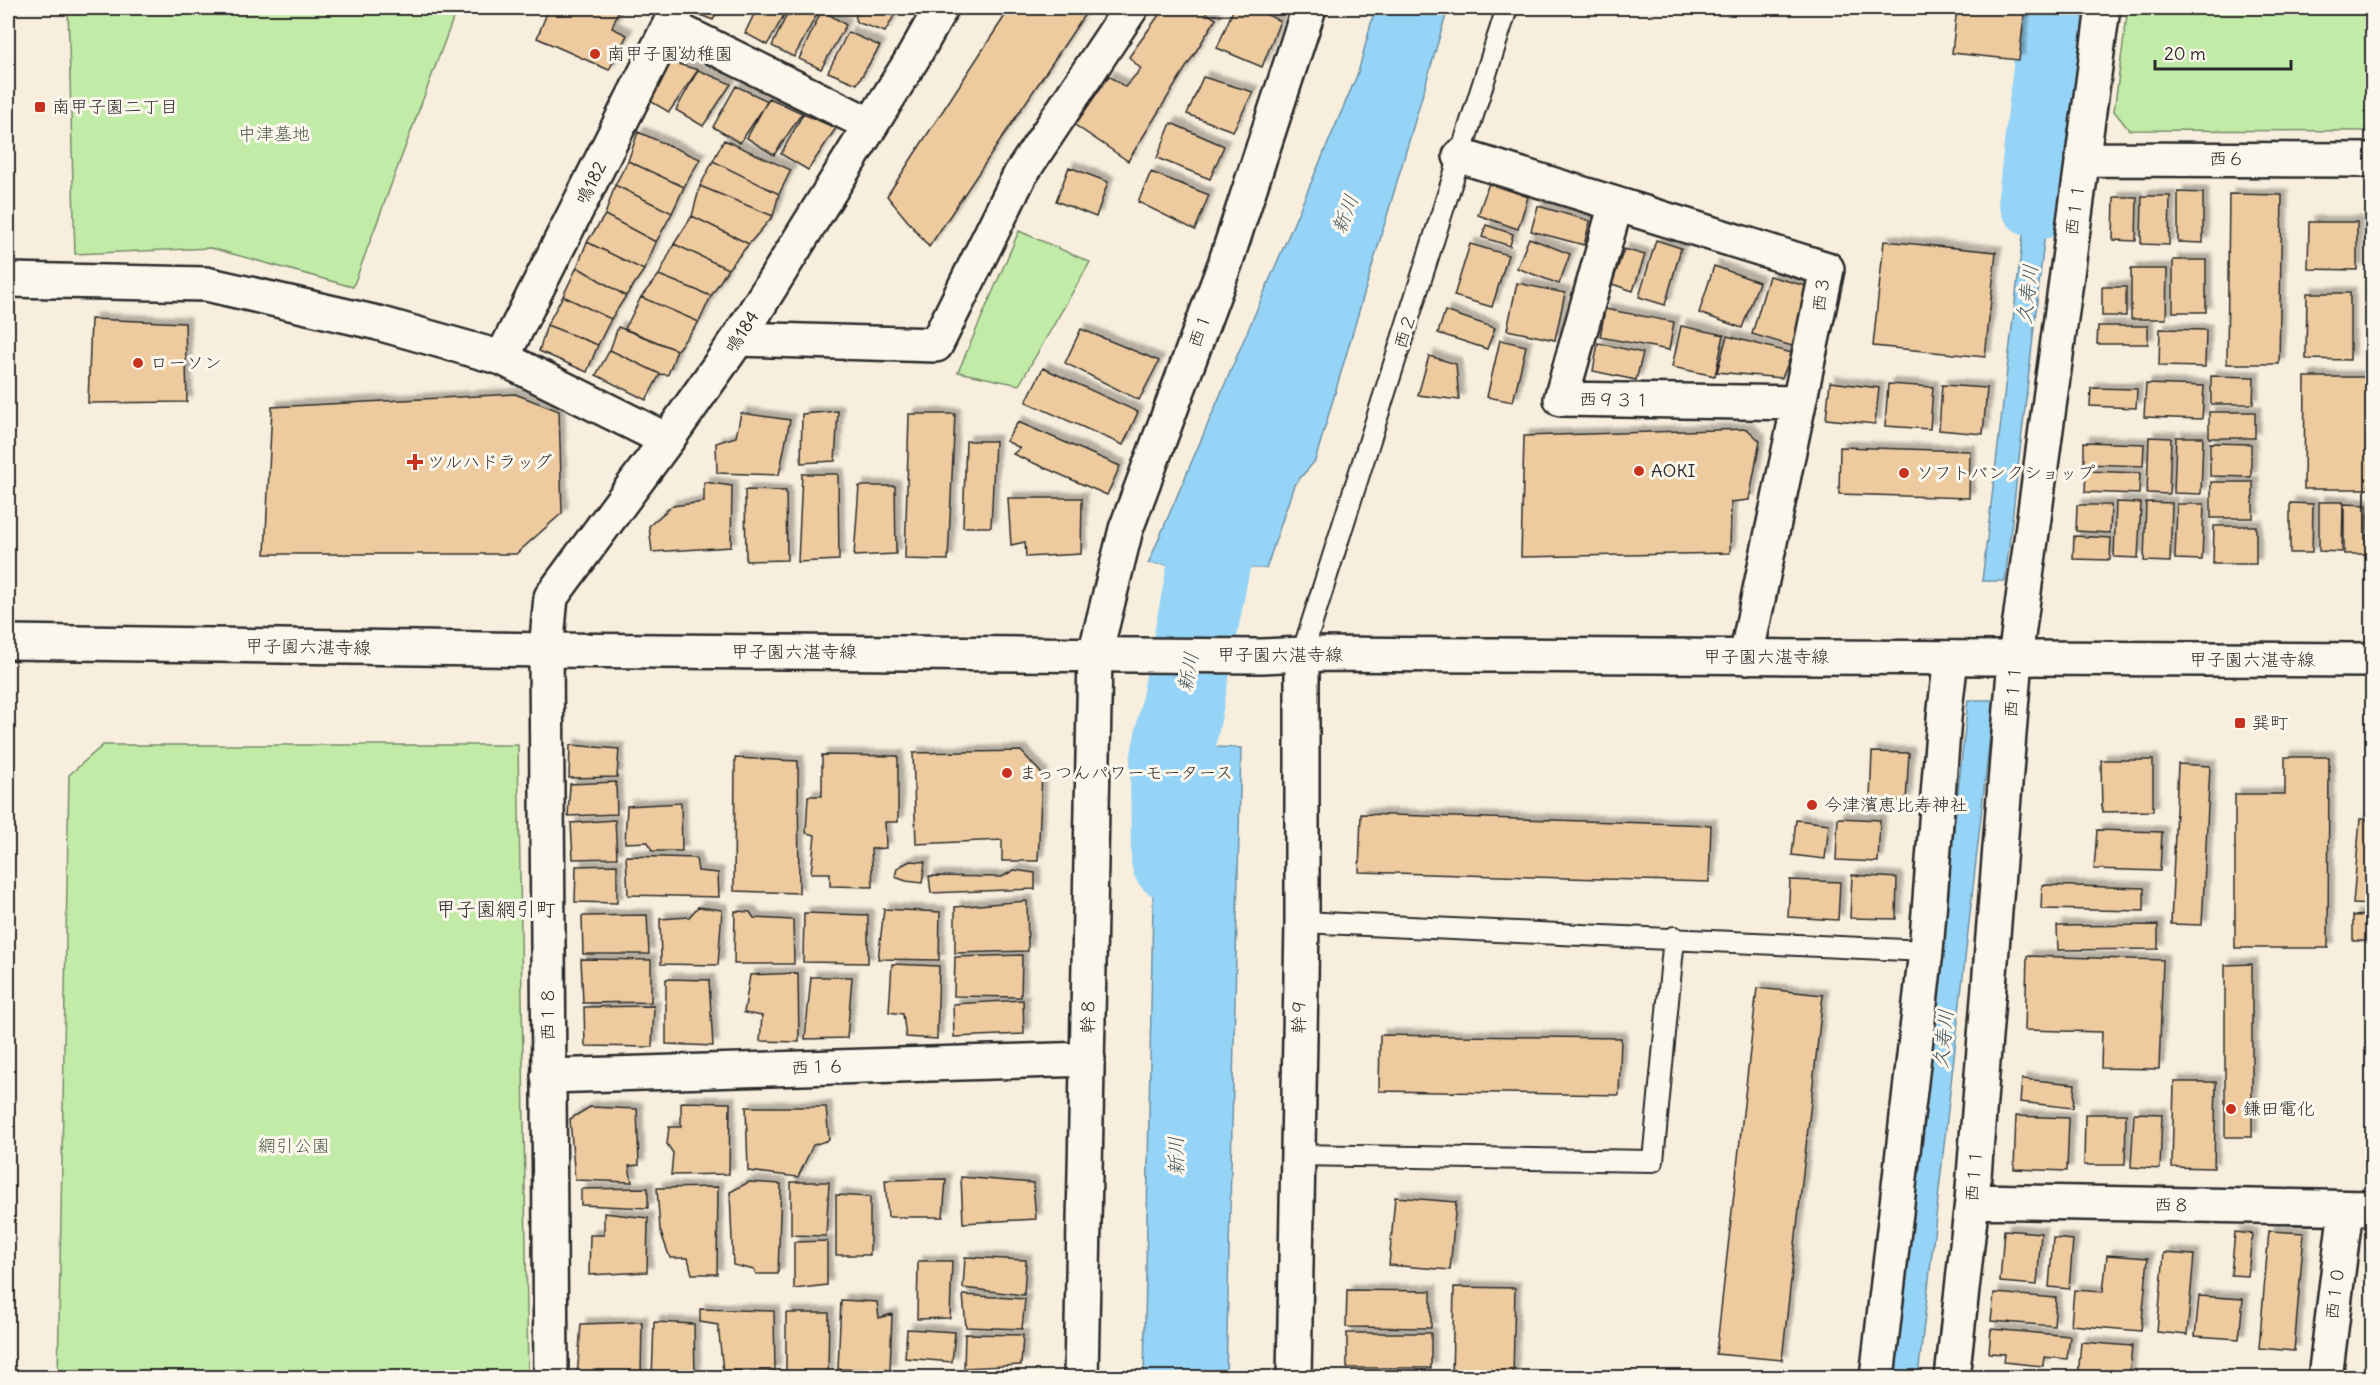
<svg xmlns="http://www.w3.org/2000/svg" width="2380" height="1385" font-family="Delius,'Klee One',sans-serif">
<defs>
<filter id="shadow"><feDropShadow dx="5.5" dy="-5.5" stdDeviation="1.5" flood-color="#0004"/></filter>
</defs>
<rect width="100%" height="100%" fill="#f8eedd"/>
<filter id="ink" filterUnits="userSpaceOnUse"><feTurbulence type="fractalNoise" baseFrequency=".0167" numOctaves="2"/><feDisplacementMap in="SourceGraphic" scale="12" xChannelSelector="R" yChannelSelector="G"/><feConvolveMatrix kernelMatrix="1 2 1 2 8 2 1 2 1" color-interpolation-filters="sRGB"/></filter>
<g filter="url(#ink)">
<path fill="#c2eba7" stroke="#768b69" stroke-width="1.5" d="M68,8H457L353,287L211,248L75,254Z
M2128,8H2372V131L2129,130L2114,111Z
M1019,231L1090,262L1019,385L958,372Z
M103,745H518L528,1377H58L69,775Z"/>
<path fill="#96d4f7" stroke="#6b90a5" stroke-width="1.5" d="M1375,8H1448L1315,461L1294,485L1266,569L1148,564L1358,73Z
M2041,83L2062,84L2005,581H1982Z
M1968,700H1994L1918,1377L1894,1378Z
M1156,745L1241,748L1226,1377L1144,1378Z"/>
<path fill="#f8eedd" d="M1145,564L1266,569V572L1148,567Z"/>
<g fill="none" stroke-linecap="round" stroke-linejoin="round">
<path stroke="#96d4f7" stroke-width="82" d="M2039,198L2061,8
M1172,860L1171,763L1210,559L1249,460"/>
</g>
<path fill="#eecb9f" stroke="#2b2b2b" stroke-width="1.5" filter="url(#shadow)" d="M549,8H619L612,28L627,35L609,70L537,38Z
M697,8H719L713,20L695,13Z
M757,8H788L767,45L745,33Z
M790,8H811L818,12L794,57L772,46Z
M855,8H898L885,32L856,22Z
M1010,8H1089L929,247L887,196Z
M1164,8H1199L1216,19L1128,161L1075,125L1109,76L1125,87L1141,69L1129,57Z
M1234,8H1253L1280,21L1262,67L1217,48Z
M1957,8H2025L2019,60L1952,53Z
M822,10L846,25L821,69L799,59Z
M848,32L880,46L857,84L828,72Z
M671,62L698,70L669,112L650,101Z
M698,70L731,84L703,126L676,110Z
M1203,77L1253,92L1233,131L1187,114Z
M736,86L768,101L740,143L713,127Z
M769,98L802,113L774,155L747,138Z
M803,114L836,128L808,170L781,154Z
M1171,123L1224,146L1210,179L1157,158Z
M638,132L700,159L684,187L628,161Z
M724,140L791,170L779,194L713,161Z
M628,161L684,187L672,213L615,185Z
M713,161L779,194L773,216L700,186Z
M1069,167L1108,182L1096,217L1056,201Z
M1151,172L1209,195L1195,230L1138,202Z
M1489,183L1528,197L1518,229L1478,215Z
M615,185L672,213L656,242L605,215Z
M700,186L773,216L749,244L692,216Z
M2178,192L2203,193V243L2178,242Z
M2229,194L2282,195L2279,364H2227Z
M2142,196H2170L2169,245L2141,244Z
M2114,197H2137L2136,241L2113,240Z
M1538,206L1590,221L1584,245L1531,231Z
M605,215L656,242L644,270L587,242Z
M692,216L749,244L728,269L674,244Z
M2309,222H2357V270L2308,269Z
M1486,225L1513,234L1510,246L1482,237Z
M1529,238L1570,254L1559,284L1517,268Z
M1656,240L1681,248L1665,305L1639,297Z
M1884,241L1996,252L1985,357L1873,346Z
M587,242L644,270L626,296L577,267Z
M674,244L728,269L711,296L659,275Z
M1470,244L1508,255L1492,307L1454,296Z
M1624,249L1645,255L1633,291L1612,284Z
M2173,260H2206V312H2173Z
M1714,266L1759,282L1742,328L1699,313Z
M577,267L626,296L611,319L563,296Z
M2131,269H2167L2166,319H2131Z
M659,275L711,296L699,322L641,297Z
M1769,276L1810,287L1792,346L1752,334Z
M1517,283L1565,293L1555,340L1507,330Z
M2102,287H2126V316H2102Z
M2307,293H2350V360L2306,359Z
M563,296L611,319L598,345L547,325Z
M641,297L699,322L677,350L625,329Z
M1605,309L1674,322L1669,350L1600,337Z
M1445,311L1495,328L1487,349L1438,333Z
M91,319L185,323L187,402L88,403Z
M547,325L598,345L587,372L539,351Z
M1681,326L1724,335L1715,376L1672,367Z
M2098,326H2148V344H2097Z
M618,327L677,350L668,375L660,374L610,350Z
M1081,329L1159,361L1139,400L1065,363Z
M2160,329L2206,330L2205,367L2159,366Z
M1727,336L1792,353L1782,378L1717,372Z
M1500,340L1526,346L1513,402L1487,397Z
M1598,343L1643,353L1636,380L1593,371Z
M610,350L660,374L646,400L596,375Z
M1429,356L1456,364L1459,400L1418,395Z
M1043,368L1138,412L1123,445L1026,402Z
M2211,376L2254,377L2253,404H2211Z
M2305,377H2370L2369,489H2304Z
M1830,382L1879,388L1875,424L1826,419Z
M1888,384L1933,387L1930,429L1885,426Z
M2146,384L2204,386L2202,419L2144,417Z
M1942,385L1987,388L1983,434L1939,430Z
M2091,388L2137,389L2136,408L2090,406Z
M515,394L559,411L562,513L516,554H265L272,407Z
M838,411L835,461L801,463L802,414Z
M2209,412H2255V438H2209Z
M741,413L790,420L779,475L717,473L716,443L736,437Z
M909,414H955L948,560L905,559Z
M1018,422L1120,466L1107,495L1013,454L1020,448L1006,441Z
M1747,429L1760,441L1749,500L1731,502L1730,553L1521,557L1524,436Z
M2149,437L2171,438L2169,494L2147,493Z
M2176,437H2203L2201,494L2174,493Z
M966,441H995L991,527H963Z
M2084,442L2144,444L2143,466L2084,464Z
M2210,443L2251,444V477L2210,476Z
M1840,447L1970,451L1969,498L1839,494Z
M2086,471L2140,473L2139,494L2085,492Z
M802,474H838L839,560L798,562Z
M704,482L732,486L731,547L652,552L649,526L672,506L704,502Z
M2211,482H2253V518H2211Z
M859,486H895L896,554L854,556Z
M745,490L786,491L787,560L746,561Z
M1008,498H1082L1081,554L1026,557L1025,542L1011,545Z
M2116,502L2141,503L2138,558L2114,557Z
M2146,502L2172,503L2170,562L2144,561Z
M2319,502H2343L2342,552L2319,551Z
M2290,503L2313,504L2312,553H2290Z
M2177,504H2204L2202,560L2175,559Z
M2344,504L2367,505L2366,554H2344Z
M2077,505H2111L2110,533L2076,531Z
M2214,526H2256V564H2213Z
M2074,536L2111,538L2110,560L2073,559Z
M570,745L619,749L617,777L569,778Z
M1021,751L1042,774L1038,861H1002V840L916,844L913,753Z
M1872,752L1909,753L1906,801L1870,799Z
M822,755L898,756V822H885L886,848L871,849L873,887L830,886V873H811L815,835L806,833L808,796H822Z
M2285,757H2329L2328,948H2235V794H2285Z
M735,758L798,761L799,893L734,891Z
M2101,760H2153V811L2102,812Z
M2178,764L2210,766L2202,925L2171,924Z
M616,782L617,814L568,816L570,784Z
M681,803L682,851H652L648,842L625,843L627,806Z
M1361,814L1711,825L1709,882L1359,872Z
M1838,818L1880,820L1878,862L1836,860Z
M2360,819L2372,820V905L2353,904Z
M615,820L617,858L573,859L571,823Z
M1796,820L1829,824L1825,859L1792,855Z
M2097,830L2162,832L2160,871L2094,869Z
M626,856L696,858L698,871L718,873L719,897L628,895Z
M910,861L925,862L922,883L906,881L895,877L897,868Z
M617,865V903L575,902L576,866Z
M1014,870L1035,873V889L931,893L929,876L1002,877Z
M1852,875L1897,878L1896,919L1850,918Z
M1790,880L1840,882L1838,920L1788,917Z
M2042,885L2144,888V911L2041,909Z
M1027,901L1028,951L955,953V907Z
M698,907L722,910L718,965L661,964L660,919L689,917Z
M884,909L940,912L939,960L878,959Z
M735,911L750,912L754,918L793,920L794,964H734Z
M804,913L868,915V963L803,962Z
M647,915L649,954H583L582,916Z
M2372,915V941H2353V916Z
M2158,925V949L2058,950L2057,926Z
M1022,955L1021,997L954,996L955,957Z
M2027,956L2163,960L2159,1069L2101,1068L2102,1032L2025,1030Z
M581,959L651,960V1002L583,1003Z
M892,964L939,966L937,1039L906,1037L903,1014L889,1012Z
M2252,964V1137H2225V965Z
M798,973L799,1042L760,1041L762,1016L744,1013L750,975Z
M811,977H852L847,1038L805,1039Z
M666,979L709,980L713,1046L666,1044Z
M1757,988L1823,995L1782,1360L1716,1354Z
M1023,1000L1024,1034L954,1037L953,1004Z
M654,1006L652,1047L585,1046L584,1007Z
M1380,1035L1621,1038L1619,1095L1379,1091Z
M2022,1079L2075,1084L2073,1108L2020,1102Z
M2174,1082H2216L2214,1168L2172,1167Z
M681,1102L730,1103L729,1174L671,1175L673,1153L667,1144L669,1127H681Z
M590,1107L637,1109L639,1165L629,1166L632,1182L575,1180L570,1119Z
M746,1107H826L829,1140L813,1145L798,1177L748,1171Z
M2134,1113L2162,1114L2160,1169L2131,1167Z
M2085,1114H2126L2125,1165H2084Z
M2016,1116L2069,1118L2067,1171L2014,1169Z
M961,1177L1033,1183L1036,1219L963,1223Z
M946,1179L943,1217H888L885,1180Z
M749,1182L781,1184L778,1274H756L754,1270L733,1265L730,1192Z
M791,1182H829L826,1236L791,1235Z
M718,1187L717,1274H692L688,1258H670L660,1230L657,1188Z
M648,1188V1208L581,1205V1189Z
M836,1195L870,1197V1255H836Z
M1395,1197L1456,1202L1450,1270L1389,1265Z
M604,1213L648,1218L647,1272L589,1275L590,1235H604Z
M2004,1230L2041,1233L2037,1285L2000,1282Z
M2269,1231L2304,1233L2294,1351L2259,1348Z
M2235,1232L2252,1234L2248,1276L2231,1275Z
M2053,1238L2073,1240L2069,1289L2049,1287Z
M827,1241V1285L794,1289V1242Z
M2164,1253L2194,1255L2187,1335L2157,1332Z
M2107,1255L2148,1258L2141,1331L2071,1325L2074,1290L2103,1292Z
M965,1257L1026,1260L1024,1295L963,1288Z
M918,1261H952L950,1318L917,1319Z
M1454,1287L1515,1288L1513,1378H1452Z
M1347,1290L1431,1291V1328L1346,1327Z
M1994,1293L2056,1298L2054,1326L1991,1321Z
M963,1295L1025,1299L1022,1329L966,1327Z
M2199,1296L2243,1299L2239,1339L2195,1336Z
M841,1300L877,1302L879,1318L892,1314L890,1370L838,1369Z
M700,1309L774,1311L775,1371H723L718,1325L700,1322Z
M2372,1310V1357L2366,1356Z
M786,1313H829L828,1374L786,1373Z
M642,1322L641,1376L577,1378L581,1324Z
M654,1322L694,1324L695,1378H652Z
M907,1329L955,1332L952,1362L905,1358Z
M1991,1329L2070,1336L2067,1359L2044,1357L2043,1366L2004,1362L2005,1354L1989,1353Z
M1347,1333H1431V1368H1347Z
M965,1334L1023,1335L1021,1365L964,1368Z
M2081,1342L2132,1346L2129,1378H2078Z"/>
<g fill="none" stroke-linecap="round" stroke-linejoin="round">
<g stroke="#2b2b2b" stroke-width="24">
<path id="service" d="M1302,654L1507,8
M1302,922L1926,951
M1296,1155L1653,1161L1674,937"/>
</g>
<g stroke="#2b2b2b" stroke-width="38">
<path id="minor" d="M670,26L871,125
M1460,156L1827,269L1746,657
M2082,159L2372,160
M1616,204L1561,399L1799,403
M8,280L206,284L378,323L502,358L667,440
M738,339L936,345L1020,175L1131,8
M502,358L678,8
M546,650L551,1378
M548,1076L1088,1059
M1972,1201L2372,1208
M1081,1378L1095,654L1126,529L1225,264L1309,8
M1294,1378L1302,922V654
M1877,1378L1926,951L1944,718L1951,658
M1952,1378L1972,1201L2015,658L2103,8
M2325,1378L2346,1208"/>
</g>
<g stroke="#2b2b2b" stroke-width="38">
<path id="tertiary" d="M546,650L551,597L667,440L738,339L914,56L941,8"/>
</g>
<g stroke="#2b2b2b" stroke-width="38">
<path id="secondary" d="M8,642L546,650L1262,656L1302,654L2372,660"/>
</g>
<use href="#service" stroke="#fbf7ec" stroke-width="20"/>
<use href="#minor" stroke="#fbf7ec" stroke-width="33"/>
<use href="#tertiary" stroke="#fbf7ec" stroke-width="33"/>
<use href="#secondary" stroke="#fbf7ec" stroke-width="33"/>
</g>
</g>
<g fill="#c8321e" stroke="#fbf7ec" stroke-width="2">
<circle cx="595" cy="54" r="6"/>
<rect x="34" y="101" width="12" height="12" rx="3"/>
<circle cx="138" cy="363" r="6"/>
<path d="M412 453h6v6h6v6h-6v6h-6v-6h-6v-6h6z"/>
<circle cx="1639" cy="471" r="6"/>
<circle cx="1904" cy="473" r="6"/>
<rect x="2234" y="717" width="12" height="12" rx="3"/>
<circle cx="1007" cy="773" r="6"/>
<circle cx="1812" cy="805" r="6"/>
<circle cx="2231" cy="1109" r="6"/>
</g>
<g text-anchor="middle" stroke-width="6" stroke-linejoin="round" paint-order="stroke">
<g font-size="18" fill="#2b2b2b" stroke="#fbf7ec" text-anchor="start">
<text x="607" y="60">南甲子園幼稚園</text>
<text x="52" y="113">南甲子園二丁目</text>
<text x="150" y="369">ローソン</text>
<text x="427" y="468">ツルハドラッグ</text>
<text x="1651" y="477">AOKI</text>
<text x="1916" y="479">ソフトバンクショップ</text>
<text x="2252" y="729">巽町</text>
<text x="1019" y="779">まっつんパワーモータース</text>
<text x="1824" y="811">今津濱恵比寿神社</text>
<text x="2243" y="1115">鎌田電化</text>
</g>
<g font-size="18" fill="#515b4a" stroke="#fbf7ec">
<text x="274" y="140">中津墓地</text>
<text x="294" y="1152">網引公園</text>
</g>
<g font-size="18" fill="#2b2b2b" stroke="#fbf7ec">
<text x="2227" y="165">西６</text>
<text transform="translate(591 183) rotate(-63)" y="6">鳴182</text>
<text transform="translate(2075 209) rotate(-82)" y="6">西１１</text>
<text transform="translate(1821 294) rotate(-82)" y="6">西３</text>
<text transform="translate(1200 330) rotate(-69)" y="6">西１</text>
<text transform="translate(1405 331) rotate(-72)" y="6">西２</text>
<text transform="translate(742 332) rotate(-57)" y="6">鳴184</text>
<text transform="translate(1615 400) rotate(1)" y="6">西９３１</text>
<text transform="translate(308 647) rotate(1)" y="6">甲子園六湛寺線</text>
<text x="794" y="658">甲子園六湛寺線</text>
<text x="1280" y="661">甲子園六湛寺線</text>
<text x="1766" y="663">甲子園六湛寺線</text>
<text x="2252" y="666">甲子園六湛寺線</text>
<text transform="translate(2013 691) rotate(-85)" y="6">西１１</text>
<text transform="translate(548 1014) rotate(-90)" y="6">西１８</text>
<text transform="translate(1088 1016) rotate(-89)" y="6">幹８</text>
<text transform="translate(1299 1016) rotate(-89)" y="6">幹９</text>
<text transform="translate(818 1067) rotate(-2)" y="6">西１６</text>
<text transform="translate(1974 1175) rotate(-85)" y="6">西１１</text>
<text transform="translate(2172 1205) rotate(1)" y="6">西８</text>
<text transform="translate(2335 1293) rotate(-83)" y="6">西１０</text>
</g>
<g font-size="20" font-style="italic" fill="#46555e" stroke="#fbf7ec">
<text transform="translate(1345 214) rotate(-69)" y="7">新川</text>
<text transform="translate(2027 294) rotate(-83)" y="7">久寿川</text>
<text transform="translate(1188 672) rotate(-79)" y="7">新川</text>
<text transform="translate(1943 1039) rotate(-84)" y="7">久寿川</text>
<text transform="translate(1176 1156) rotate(-91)" y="7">新川</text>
</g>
<g font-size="20" fill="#2b2b2b" stroke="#fbf7ec">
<text x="496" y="916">甲子園網引町</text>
</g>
</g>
<rect width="2380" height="1385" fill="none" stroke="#fbf7ec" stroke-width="30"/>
<rect x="15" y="15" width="2350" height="1355" fill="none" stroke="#2b2b2b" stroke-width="2" filter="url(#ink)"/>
<path d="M2155 60v9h136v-9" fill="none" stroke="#2b2b2b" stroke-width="3"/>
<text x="2164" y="60" font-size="18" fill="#2b2b2b" stroke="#fbf7ec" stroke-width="4.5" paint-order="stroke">20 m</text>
</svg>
